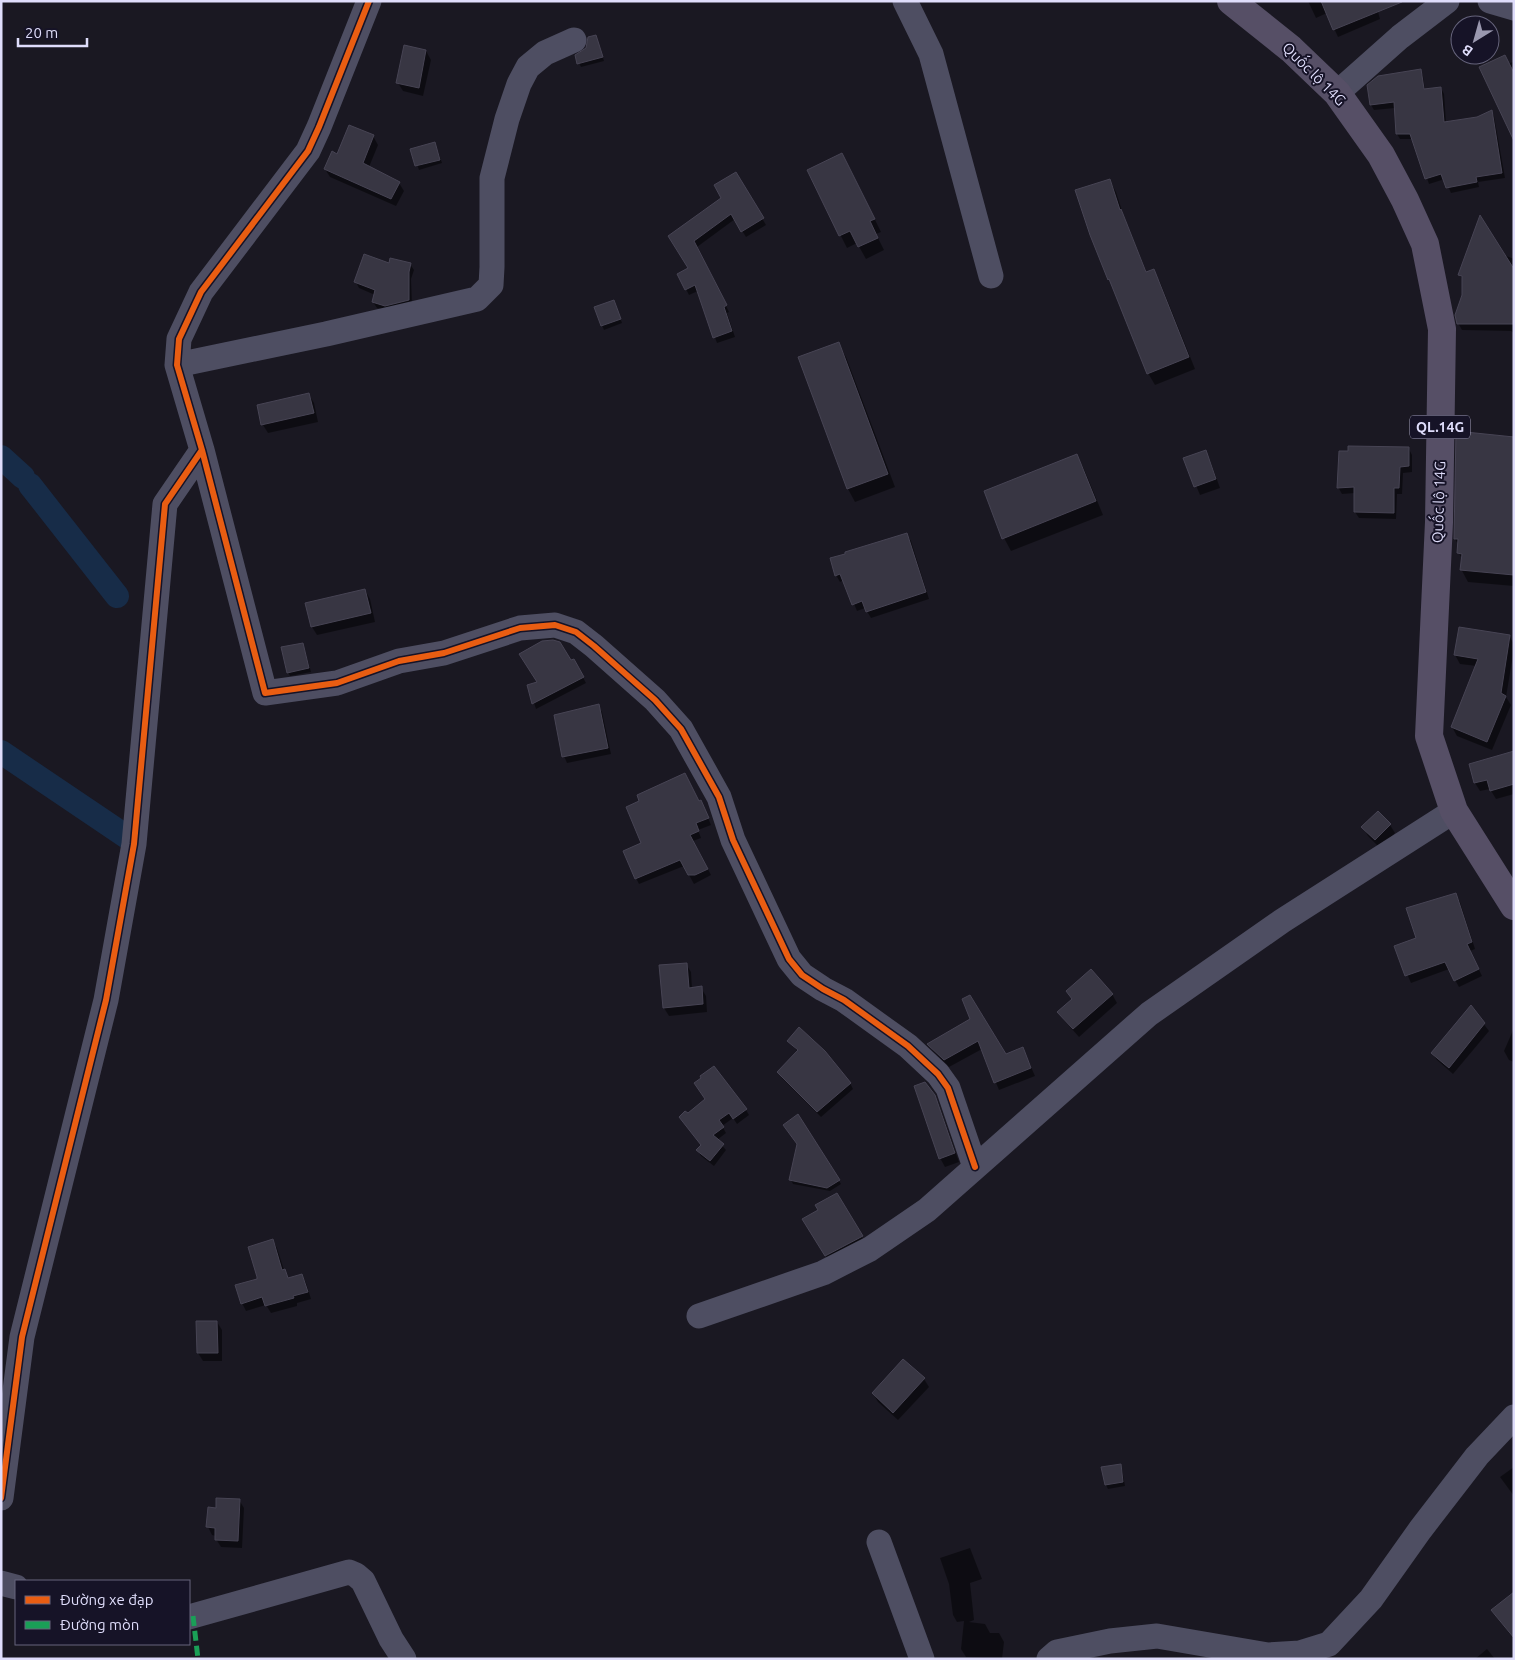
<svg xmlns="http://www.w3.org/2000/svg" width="1515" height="1660" font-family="Ubuntu,sans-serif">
<rect width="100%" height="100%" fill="#1a1822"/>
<path fill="#0007" d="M1308,1H1375L1380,19L1338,37L1327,13L1316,18Z
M596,37L604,61L581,67L579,63Z
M426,51L431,60L423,96L403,91L398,83Z
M1514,62V116L1509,63Z
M1420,71L1423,76L1425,90L1441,88L1444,94L1446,123L1477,118L1491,111L1494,116L1505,178L1478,182L1479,187L1451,193L1445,179L1429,184L1413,139H1400L1397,134L1395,108L1374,110L1371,105Z
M373,136L378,145L369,167L399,183L404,191L396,206L330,177L325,169L338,155Z
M435,143L442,163L419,170L412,150Z
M849,167L881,232L876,234L884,250L866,259L857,243L847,248L808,171Z
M736,174L766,225L746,237L735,219L697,247L729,312L727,313L735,337L717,343L698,291L689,295L686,289L690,269L673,242L723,198Z
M1110,181L1116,192L1124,217L1147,273L1153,271L1160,282L1195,369L1155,385L1148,373Z
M1504,255L1514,259V333L1511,331L1462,330L1458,323L1463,295V280L1460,275Z
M410,264L414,270L411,279L412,306L389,311L377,308L373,302L375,295L359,288L356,282L389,265Z
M614,301L622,323L604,330L595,308Z
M838,344L846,357L895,487L855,502L848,489Z
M309,395L314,403L318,422L268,433L263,425L258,406Z
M1514,439V586L1468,582L1461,569L1462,559L1459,553V546L1455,539Z
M1409,449L1412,455V472L1403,473L1402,494H1397L1396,519L1359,518L1355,512V493L1342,494L1338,487Z
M1205,452L1210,460L1220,488L1200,495L1185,459Z
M1077,456L1084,469L1103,515L1011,551L1004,538Z
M907,535L911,541L929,599L871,618L865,608L857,611L844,580L840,582L836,575Z
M365,590L370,599L375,622L317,635L312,627L307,604Z
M1509,636L1514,644V649L1506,697L1511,705L1492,750L1457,736L1452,727L1477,666L1460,664L1455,655Z
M303,644L311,672L290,676L288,672Z
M574,661L586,683L536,709L528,685L539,683Z
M598,706L602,712L611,754L567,763L564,756Z
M1514,752V794L1496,799L1490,789L1480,791L1475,783L1470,765Z
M699,803L704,808L711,825L698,830L701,838L693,841L711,875L694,884L684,866L639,884L636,878L643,844Z
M1390,825L1395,833L1380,848L1368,836L1363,827Z
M1456,895L1460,902L1475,949L1470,951L1482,976L1459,987L1449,969L1411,983L1395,947L1417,939Z
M686,964L691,972L692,989L701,988L706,996L707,1012L669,1016L664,1008Z
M1067,992L1112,994L1117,1003L1079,1037L1064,1020L1059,1012L1072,1000Z
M1471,1007L1489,1031L1453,1074L1437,1060L1432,1053Z
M971,1019L1006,1055L1023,1049L1035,1076L999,1090L982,1049L949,1067L933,1051L929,1044Z
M1514,1028V1062L1509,1060L1504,1051Z
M789,1041L850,1083L853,1089L821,1117L782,1078L779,1072L798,1052Z
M934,1095L939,1105L959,1162L945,1167L940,1158Z
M746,1110L749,1115L737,1124L733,1118L722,1126L726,1133L717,1140L726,1150L714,1166L701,1156L698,1150L702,1146L680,1117L688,1114Z
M797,1116L841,1184L830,1191L793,1184L791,1180L798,1145Z
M836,1195L865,1242L829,1261L804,1220L819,1210Z
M273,1241L277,1248L284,1270L289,1279L302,1275L306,1283L311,1299L297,1303V1306L271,1313L266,1305L246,1311L242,1303L258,1280Z
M217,1322L222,1330V1361H203L198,1353Z
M924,1379L929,1387L898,1420L878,1402L873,1393Z
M1120,1465L1122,1469L1125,1486L1108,1489L1106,1485Z
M1514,1467V1496L1500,1477Z
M239,1500L244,1508L242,1548L221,1547L216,1539V1536L212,1535L208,1527L217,1509Z
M970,1548L982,1579L970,1583L974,1620L969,1622L985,1624L990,1633H999L1004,1642L1002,1659L966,1657L961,1649L964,1621L957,1622L953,1615L949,1584L940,1558Z
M1514,1593V1639L1492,1611Z
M1487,1649L1495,1659H1475Z"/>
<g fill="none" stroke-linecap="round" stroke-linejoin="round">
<path stroke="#172c48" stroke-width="24" d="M1,457L23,477
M30,485L117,596
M1,752L130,839"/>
</g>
<path fill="#383643" stroke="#474454" d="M1321,1H1402V2L1333,30Z
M596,35L603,57L577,64L575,55L586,48L588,37Z
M404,45L426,50L419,88L396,83Z
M1505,55L1514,73V141L1479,67Z
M1421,69L1424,89L1441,87L1444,122L1477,117L1492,110L1502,173L1476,177L1477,182L1446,188L1441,174L1425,179L1410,134H1396L1394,102L1370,105L1367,85L1378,76Z
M349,125L374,135L363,163L400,182L391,199L324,169L332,151L337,154Z
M435,142L440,160L415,166L410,149Z
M842,153L875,219L870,221L878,238L858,247L850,231L839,236L807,170Z
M736,172L764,218L741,232L731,214L694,241L727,305L724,307L732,331L713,338L695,285L685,290L677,274L688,268L668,236L721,198L714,185Z
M1110,179L1120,210L1121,209L1146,272L1154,269L1189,357L1147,374L1109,279L1108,280L1090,235L1075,190Z
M1480,215L1514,269V324H1457L1455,315L1462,295V276L1458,275Z
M364,254L389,263L390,258L411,263L409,272V300L385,306L372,302L375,290L354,282Z
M614,300L621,319L601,326L594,307Z
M839,342L888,474L847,489L798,357Z
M309,393L314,413L261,425L257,405Z
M1456,431L1514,437V575L1460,570L1462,554L1457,553L1458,539H1454Z
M1348,446L1409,447V466L1400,467L1399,488H1394V513L1354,512V487L1337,488L1339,451H1348Z
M1206,450L1216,479L1194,487L1183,458Z
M1077,454L1096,501L1002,539L984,491Z
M907,533L926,592L866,612L862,601L852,605L840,574L835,576L830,558L845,554V552Z
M365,589L371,613L311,627L305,603Z
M1459,627L1510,635L1501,693L1506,696L1487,742L1451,727L1478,659L1454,655Z
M553,640L560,642L571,660L574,659L584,677L532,704L527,685L537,682L519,654L542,641Z
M303,643L309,668L287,673L281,647Z
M599,704L608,748L562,757L554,715Z
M1514,751V784L1490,791L1487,780L1474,783L1469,764Z
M685,773L699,801L701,800L709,818L696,823L699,831L690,835L708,869L695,875H688L680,860L635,879L623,851L641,843L626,807L639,801L637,795Z
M1378,811L1391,824L1375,840L1361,827Z
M1456,893L1472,942L1467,944L1479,969L1454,981L1445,962L1405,976L1394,946L1416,938L1406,908Z
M687,963L689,988L702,986L703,1004L663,1008L659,965Z
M1091,969L1113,994L1073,1029L1057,1012L1072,999L1066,991Z
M970,995L1006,1054L1023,1047L1031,1068L994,1083L978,1041L944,1060L927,1044L970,1019L962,999Z
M1471,1005L1485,1023L1449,1068L1431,1053Z
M799,1027L825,1051L851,1083L817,1112L777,1072L798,1050L787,1041Z
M714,1066L747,1109L733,1119L729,1113L719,1120L724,1127L713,1135L724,1144L710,1161L696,1150L701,1145L679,1117L685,1111L688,1113L705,1099L694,1083L701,1078L700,1076Z
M925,1082L935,1095L955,1153L939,1159L914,1086Z
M798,1114L840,1180L827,1188L789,1180L797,1144L783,1125Z
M837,1193L863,1236L825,1256L802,1219L818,1210L815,1205Z
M273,1239L282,1270L285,1269L288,1278L302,1274L308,1292L293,1296L294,1298L265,1306L262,1297L241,1304L235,1285L257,1279V1277L248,1247Z
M196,1321H217L218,1353H197Z
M903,1359L925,1378L893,1413L872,1393Z
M1121,1464L1123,1482L1105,1485L1101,1467Z
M216,1498L240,1499L238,1541L215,1540V1528L206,1527L208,1507L216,1508Z
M1514,1592V1638L1491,1610Z"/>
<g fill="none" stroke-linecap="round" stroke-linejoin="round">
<path stroke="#4e4e62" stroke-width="25" d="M905,1L931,54L991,276
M1490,1L1514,8
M1337,93L1400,37L1447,1
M177,365L326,334L477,299L491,285L492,267V178L507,119L519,84L528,67L545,53L574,40
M202,450L265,693L337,683L399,661L444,653L520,628L555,625L576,632L594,646L655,700L681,729L719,797L733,840L789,959L802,975L823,989L844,1000L908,1046L938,1074L948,1088L975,1167
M699,1316L823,1273L870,1249L927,1210L1149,1014L1282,921L1454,811
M1,1498L22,1337L106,1000L134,844L165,504L202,450L177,365L179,339L201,292L308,151L319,127L369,1
M879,1542L922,1659
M1,1583L16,1587
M189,1617L349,1572L356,1575L363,1581L391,1639L404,1659
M1049,1659L1057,1652L1110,1641L1157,1636L1268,1655L1300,1653L1329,1644L1371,1599L1420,1530L1477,1456L1514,1417"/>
<path stroke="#564f66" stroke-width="28" d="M1231,1L1291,49L1337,93L1381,155L1405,200L1425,244L1442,329L1439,522L1429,736L1454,811L1514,906"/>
<path stroke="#1a9f57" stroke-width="5" stroke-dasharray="10 5" stroke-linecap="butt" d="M193,1616L198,1659"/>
<g stroke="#161327" stroke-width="9">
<path id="cycleway" d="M202,450L265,693L337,683L399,661L444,653L520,628L555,625L576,632L594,646L655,700L681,729L719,797L733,840L789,959L802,975L823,989L844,1000L908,1046L938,1074L948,1088L975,1167
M1,1498L22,1337L106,1000L134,844L165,504L202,450L177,365L179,339L201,292L308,151L319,127L369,1"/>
</g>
<use href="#cycleway" stroke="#e95d12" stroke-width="6"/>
</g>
<g text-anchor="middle" stroke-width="4" stroke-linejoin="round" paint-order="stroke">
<rect fill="#161327" stroke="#a3a0bb" stroke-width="1" x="1410" y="415.5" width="60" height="23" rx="4"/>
<g font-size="14" font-weight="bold" fill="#dfddfb">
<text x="1440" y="432">QL.14G</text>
</g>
<g font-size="15" fill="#dfddfb" stroke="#161327">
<text transform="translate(1314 74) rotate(45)" y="5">Quốc lộ 14G</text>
<text transform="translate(1439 502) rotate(-88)" y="5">Quốc lộ 14G</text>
</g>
</g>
<rect width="1515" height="1660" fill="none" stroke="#dfddfb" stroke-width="5"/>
<rect x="15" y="1580" width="175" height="65" fill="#161327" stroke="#66647c"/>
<rect x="25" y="1596" width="25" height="8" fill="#e95d12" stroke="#66647c"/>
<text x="60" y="1605" font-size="15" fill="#dfddfb">Đường xe đạp</text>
<rect x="25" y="1621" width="25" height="8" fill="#1a9f57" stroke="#66647c"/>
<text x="60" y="1630" font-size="15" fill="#dfddfb">Đường mòn</text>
<g transform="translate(1475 40) rotate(217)"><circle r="24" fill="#161327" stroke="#66647c"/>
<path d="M0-4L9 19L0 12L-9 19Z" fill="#9a98af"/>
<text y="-8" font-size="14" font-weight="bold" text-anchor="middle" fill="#dfddfb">B</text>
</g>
<path d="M18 38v8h69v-8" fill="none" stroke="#dfddfb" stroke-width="2.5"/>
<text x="25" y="38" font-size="15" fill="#dfddfb" stroke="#161327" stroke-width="4" paint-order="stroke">20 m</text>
</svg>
